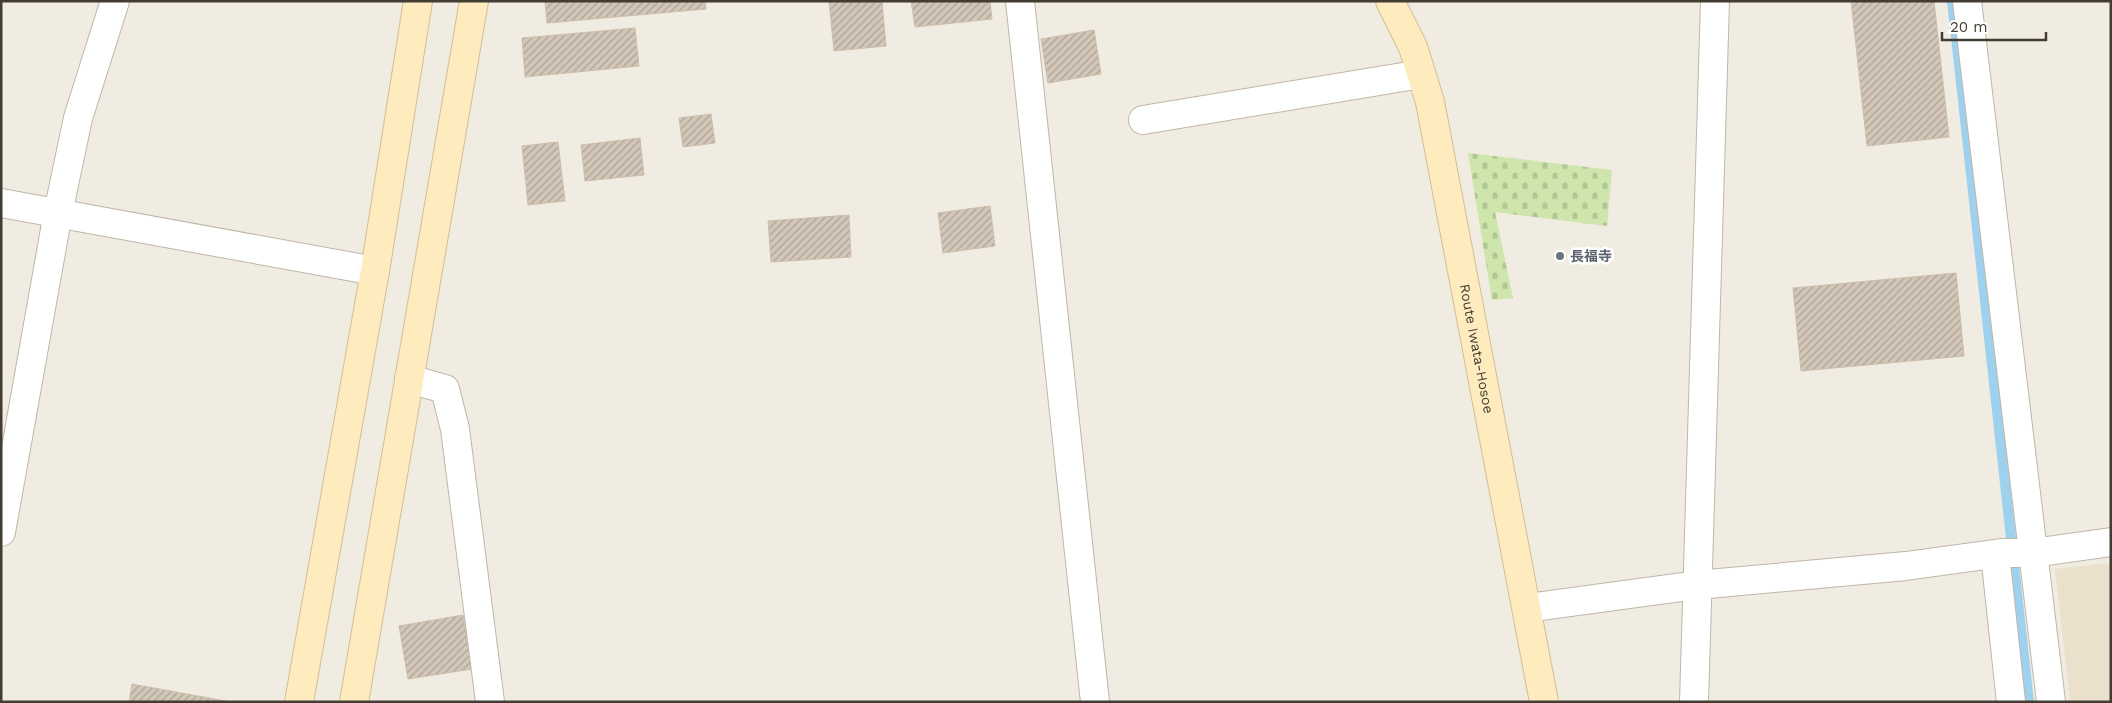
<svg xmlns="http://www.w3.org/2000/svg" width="2112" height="703" font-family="'Work Sans','Noto Sans JP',sans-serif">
<defs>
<pattern id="cemetery-stones" width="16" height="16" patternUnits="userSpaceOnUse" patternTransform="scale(1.25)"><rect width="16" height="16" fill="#cee5ab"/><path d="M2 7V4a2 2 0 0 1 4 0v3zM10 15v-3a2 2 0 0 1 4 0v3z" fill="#b2c594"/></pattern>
<pattern id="building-hatch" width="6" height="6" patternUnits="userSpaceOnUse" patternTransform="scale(1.25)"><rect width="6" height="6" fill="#d2c7b8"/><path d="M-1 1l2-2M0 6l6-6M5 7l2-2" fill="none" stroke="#aca396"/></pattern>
</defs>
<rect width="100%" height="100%" fill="#f1ece2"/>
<path fill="#eae0cc" d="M2111,563V702H2070L2055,569Z"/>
<path fill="url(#cemetery-stones)" d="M1468,153L1612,170L1607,226L1495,212L1513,298L1492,300Z"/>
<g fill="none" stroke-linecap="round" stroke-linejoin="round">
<path stroke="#9ed1ee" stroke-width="10" d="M1952,1L2029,702"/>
</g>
<path fill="url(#building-hatch)" stroke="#cdbeab" d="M545,1H705L706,9L547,23Z
M829,1H882L886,46L834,51Z
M911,1H990L992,19L915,27Z
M1851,1H1934L1949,137L1867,146Z
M635,28L639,66L525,77L522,38Z
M1094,30L1101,74L1048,83L1041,39Z
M711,114L715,143L683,147L679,118Z
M640,138L644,175L585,181L581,145Z
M558,142L565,201L528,205L522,146Z
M990,206L995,246L943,253L938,213Z
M849,215L851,257L771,262L768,221Z
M1956,273L1964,356L1801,371L1793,288Z
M463,615L472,669L408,679L399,626Z
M132,684L231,702H129Z"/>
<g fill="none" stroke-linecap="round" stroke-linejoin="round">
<g stroke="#bfb6a8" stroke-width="30">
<path id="street" d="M1020,1L1095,702
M1967,1L2051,702
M1143,120L1421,74
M1,203L375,271
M409,379L445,389L455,429L490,702
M1,532L58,213L78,118L115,1
M1995,554L2011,702
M1527,608L1697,585L1906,566L2001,553H2033L2111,542
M1694,702L1715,1"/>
</g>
<g stroke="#d1be92" stroke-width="30">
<g id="secondary">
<path id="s1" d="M1390,1L1413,47L1430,102L1544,702"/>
<path d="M299,702L375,271L418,1"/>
<path d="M354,702L474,1"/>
</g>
</g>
<use href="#street" stroke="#fff" stroke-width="28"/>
<use href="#secondary" stroke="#feecbf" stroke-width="28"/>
</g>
<circle fill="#6b7280" stroke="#fff" stroke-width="2" cx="1560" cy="256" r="5"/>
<g text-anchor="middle" stroke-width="5" stroke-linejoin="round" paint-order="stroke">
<g font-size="14" font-weight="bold" fill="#5b616d" stroke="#fff" text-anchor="start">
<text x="1570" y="261">長福寺</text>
</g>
<g font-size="14" fill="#423c33" stroke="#fff">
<text dy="5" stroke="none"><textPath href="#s1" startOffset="360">Route Iwata-Hosoe</textPath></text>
</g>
</g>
<rect width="2112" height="703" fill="none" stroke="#423c33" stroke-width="5"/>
<path d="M1942 32v8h104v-8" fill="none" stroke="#423c33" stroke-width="2.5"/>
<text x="1950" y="32" font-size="15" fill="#423c33" stroke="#ffffff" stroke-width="4" paint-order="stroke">20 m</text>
</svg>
